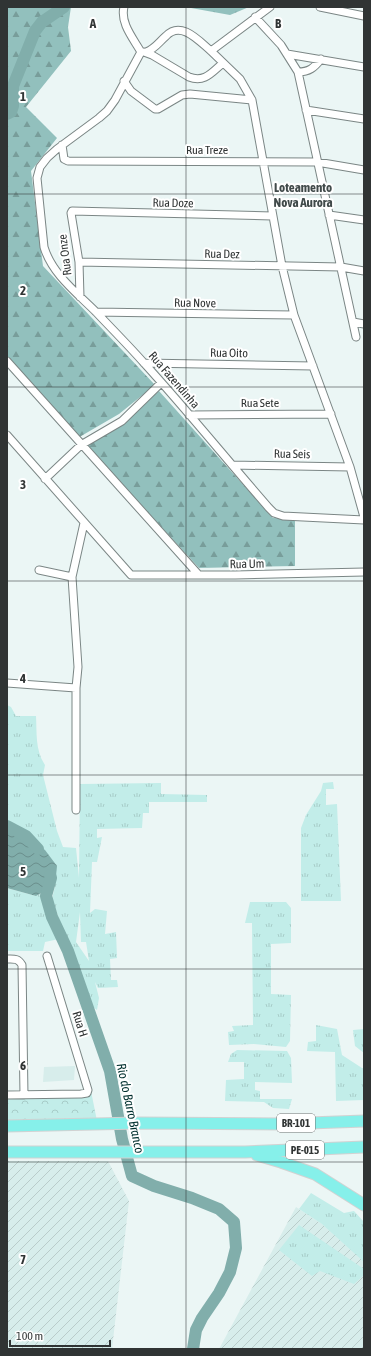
<svg xmlns="http://www.w3.org/2000/svg" width="371" height="1356" font-family="'Asap Condensed',sans-serif">
<defs>
<pattern id="industrial-furrows" width="10" height="10" patternUnits="userSpaceOnUse"><rect width="10" height="10" fill="#d7edeb"/><path d="M-1 1l2-2M0 10L10 0M9 11l2-2" fill="none" stroke="#b9ccca"/></pattern>
<pattern id="grass-tufts" width="24" height="20" patternUnits="userSpaceOnUse"><rect width="24" height="20" fill="#c2ede9"/><path d="M3 7l-1-3M5 7V3M7 7l1-3M15 17l-1-3M17 17v-4M19 17l1-3" fill="none" stroke="#a7ccc8"/></pattern>
<pattern id="forest-firs" width="22" height="20" patternUnits="userSpaceOnUse"><rect width="22" height="20" fill="#92c0bd"/><path d="M5 1l3.5 6h-7zM16 11l3.5 6h-7z" fill="#789d9a"/></pattern>
<pattern id="park-crowns" width="20" height="18" patternUnits="userSpaceOnUse"><rect width="20" height="18" fill="#c2ede9"/><path d="M2 6a3 3 0 1 1 6 0M12 15a3 3 0 1 1 6 0" fill="none" stroke="#a7ccc8"/></pattern>
<pattern id="water-waves" width="16" height="10" patternUnits="userSpaceOnUse"><rect width="16" height="10" fill="#81aeab"/><path d="M0 5q4-4 8 0t8 0" fill="none" stroke="#6a8e8c"/></pattern>
</defs>
<rect width="100%" height="100%" fill="#ebf6f5"/>
<path fill="#d7edeb" d="M75,1066L74,1080L43,1082L44,1067Z"/>
<path fill="url(#industrial-furrows)" d="M7,1161H108L129,1201L112,1349H7Z
M296,1207L364,1251V1349H219Z"/>
<path fill="url(#grass-tufts)" fill-rule="evenodd" d="M7,705L11,707L16,716H36C37,733 35,750 45,765L43,775L57,831L63,847L76,848L79,878L80,784L161,783V794L207,795V802H149V813H143L142,828L97,829V838L102,837L97,862H92L90,913L95,909L107,911L105,934L116,932L117,958L110,959L111,980H117L118,987L98,988L95,982L99,998L97,1010L90,1005L52,899L55,886L7,824ZM80,912L81,942H86L89,961L76,942Z
M333,782L334,789H326V805L337,804L341,901H301V828L306,815L321,791L323,783Z
M7,888L36,896L48,891L47,896L59,939L45,942L43,951H7Z
M250,902H286L291,908V943L271,944V994L291,995L290,1041L286,1047L254,1044L229,1045L228,1032L234,1031L232,1026L253,1025L252,923H245Z
M316,1025L337,1029L342,1055L362,1068H364V1100L336,1101L335,1052L307,1051L308,1042L316,1041Z
M364,1029V1053L355,1046L353,1030Z
M237,1050L287,1051L291,1058L292,1083L255,1082V1090L260,1091V1099H292L289,1109L273,1108L264,1102L225,1101L226,1080L244,1079V1062H228L231,1054Z
M311,1193L344,1213L354,1211L364,1222V1262L322,1224L299,1209Z
M299,1225L364,1269V1275L354,1284L320,1271L312,1276L279,1250Z"/>
<path fill="url(#forest-firs)" d="M7,7H71L68,27L71,51L26,107L57,138L31,171L43,266L155,385L119,414L76,439L7,359Z
M154,7H249L230,15L191,8Z
M159,391L273,518L295,519V566L199,568L87,446L108,433Z"/>
<path fill="url(#park-crowns)" d="M7,1091H91L97,1121H7Z"/>
<path fill="url(#water-waves)" d="M7,822L45,850L57,866L55,886L36,896L7,888Z"/>
<g fill="none" stroke-linecap="round" stroke-linejoin="round">
<path stroke="#81aeab" stroke-width="12" d="M7,114L11,112L13,106V86L35,31L42,22L64,7
M7,826L26,836L38,849
M50,875L51,878L46,896L52,917L68,951L110,1071L122,1139L132,1176L154,1186L192,1198L219,1209L234,1222L236,1248L230,1272L219,1293L202,1318L196,1330L193,1349"/>
<g stroke="#7b8685" stroke-width="9">
<path id="minor" d="M124,7C120,23 133,38 141,52L115,100L107,111L99,118L57,149L47,158L40,167L37,178L44,247C52,274 77,293 96,312C112,329 129,346 144,363C187,410 227,460 269,508L274,513L283,516L364,520
M320,7L364,16
M255,17L281,45L298,72L356,337
M211,51L240,79L252,100L282,266L294,315L350,467L364,517
M144,52L152,55L189,77C205,83 212,72 223,63
M146,52C155,49 159,42 166,36C181,20 199,41 211,51L270,7
M287,54L364,67
M298,72C309,72 314,68 321,59
M124,81L131,91L155,109H158L182,95L190,94L252,100
M306,110L364,119
M62,145L64,159L68,161L317,162L364,170
M329,215L364,220
M79,262L341,267L364,271
M80,297L79,262L71,213L72,211L272,216
M96,312L294,315
M353,322L364,324
M7,361L198,574
M144,363L313,366
M189,415L331,414
M7,435L131,575H235L364,572
M233,465L350,467
M45,479L81,445L122,421L161,383
M39,570L72,577
M7,683L76,688L78,667L72,577L84,523
M76,688V810
M7,959C14,959 18,958 22,965L24,1095
M7,1095L81,1094L87,1093L88,1090L47,956"/>
</g>
<g stroke="#d1d2d2" stroke-width="13">
<path id="trunk" d="M7,1126L138,1123L282,1124L364,1121
M7,1152H245L364,1147
M257,1155L281,1162L315,1174L364,1205"/>
</g>
<use href="#minor" stroke="#fff" stroke-width="7"/>
<use href="#trunk" stroke="#86f0ea" stroke-width="11"/>
</g>
<path fill="none" stroke="#303434" stroke-width="1" stroke-opacity="0.55" d="M186,7V1349M7,194H364M7,387H364M7,581H364M7,775H364M7,969H364M7,1162H364"/>
<g text-anchor="middle" stroke-width="4" stroke-linejoin="round" paint-order="stroke">
<g fill="#fff" stroke="#6e7171" stroke-width="1">
<rect x="277" y="1114" width="38" height="18" rx="3"/>
<rect x="286" y="1141" width="38" height="18" rx="3"/>
</g>
<g font-size="11" font-weight="bold" fill="#303434">
<text x="296" y="1127">BR-101</text>
<text x="305" y="1154">PE-015</text>
</g>
<g font-size="12" fill="#303434" stroke="#fff">
<text x="207" y="154">Rua Treze</text>
<text transform="translate(173 203) rotate(1)" y="4">Rua Doze</text>
<text transform="translate(222 254) rotate(1)" y="4">Rua Dez</text>
<text transform="translate(65 255) rotate(-97)" y="4">Rua Onze</text>
<text transform="translate(195 303) rotate(1)" y="4">Rua Nove</text>
<text transform="translate(229 353) rotate(1)" y="4">Rua Oito</text>
<text transform="translate(174 380) rotate(49)" y="4">Rua Fazendinha</text>
<text x="260" y="407">Rua Sete</text>
<text transform="translate(292 454) rotate(1)" y="4">Rua Seis</text>
<text transform="translate(247 564) rotate(-1)" y="4">Rua Um</text>
<text transform="translate(80 1024) rotate(73)" y="4">Rua H</text>
</g>
<g font-size="13" font-weight="bold" fill="#414a4a" stroke="#fff">
<text x="303" y="192">Loteamento<tspan x="303" dy="15">Nova Aurora</tspan></text>
</g>
<g font-size="13" font-style="italic" fill="#02312f" stroke="#fff">
<text transform="translate(131 1108) rotate(78)" y="5">Rio do Barro Branco</text>
</g>
</g>
<g font-size="13" text-anchor="middle" font-weight="bold" fill="#303434" stroke="#fff" stroke-width="4" stroke-linejoin="round" paint-order="stroke">
<text x="93" y="28">A</text>
<text x="278" y="28">B</text>
<text x="23" y="101">1</text>
<text x="23" y="295">2</text>
<text x="23" y="489">3</text>
<text x="23" y="683">4</text>
<text x="23" y="876">5</text>
<text x="23" y="1070">6</text>
<text x="23" y="1264">7</text>
</g>
<rect width="371" height="1356" fill="none" stroke="#303434" stroke-width="16"/>
<path d="M10 1340v6h100v-6" fill="none" stroke="#303434" stroke-width="2"/>
<text x="16" y="1340" font-size="12" fill="#303434" stroke="#ffffff" stroke-width="3" paint-order="stroke">100 m</text>
</svg>
